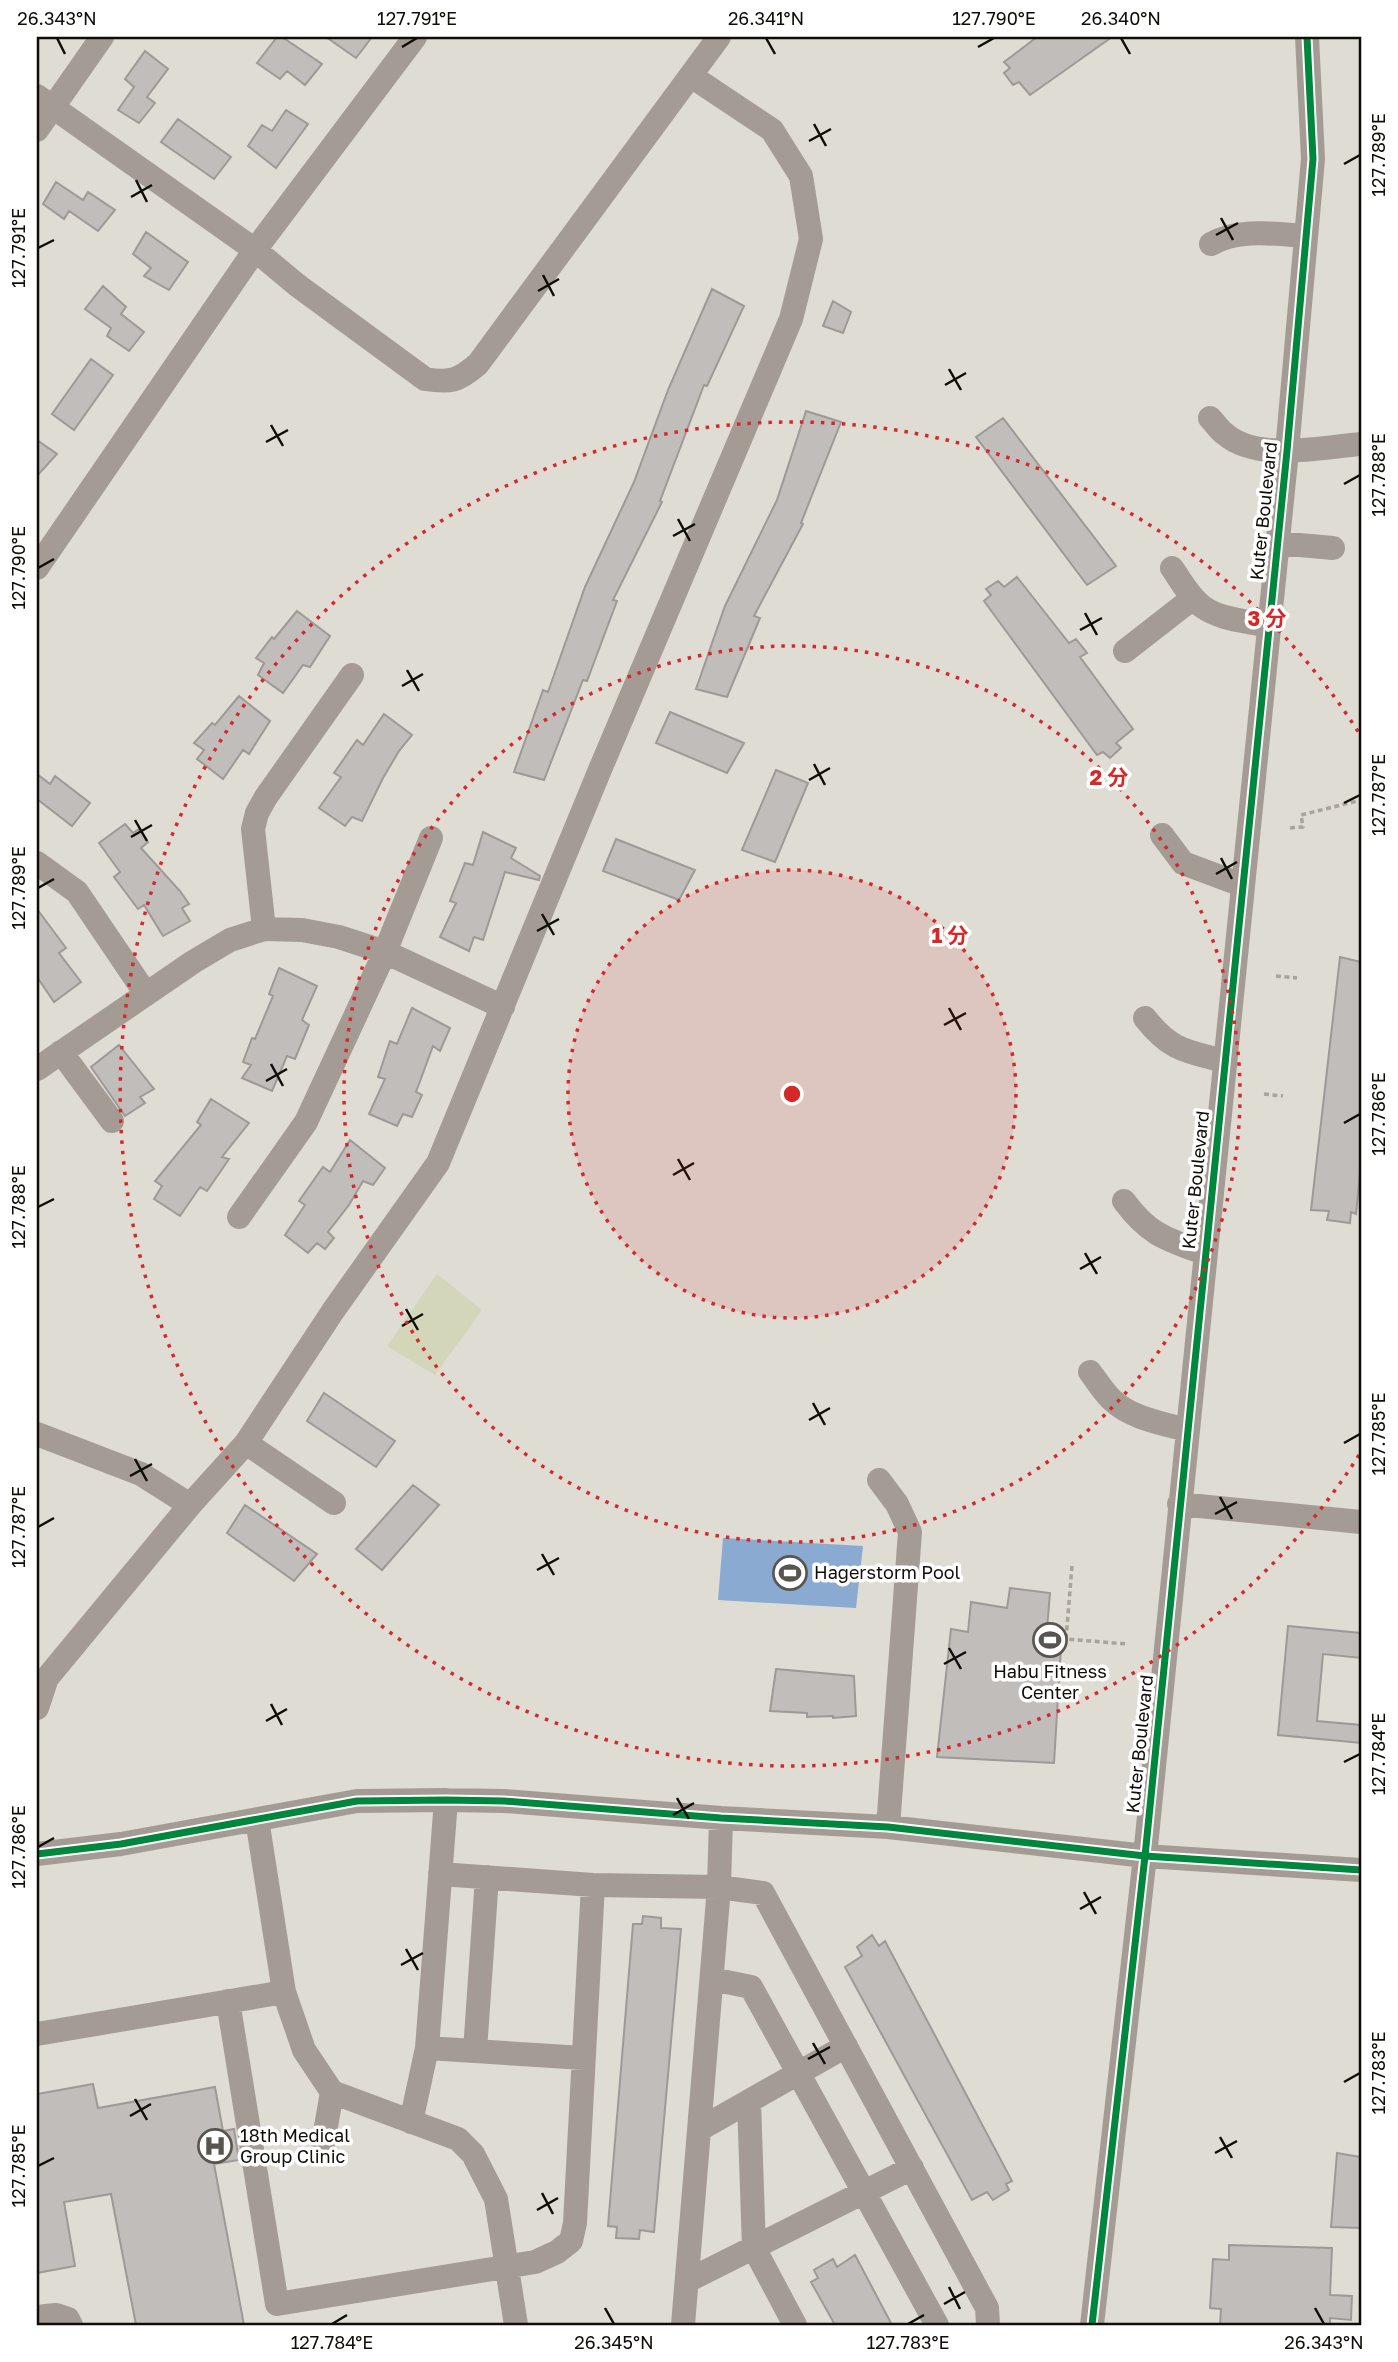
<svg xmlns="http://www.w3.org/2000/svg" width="1398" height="2362" font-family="'Golos Text','Noto Sans JP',sans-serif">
<rect width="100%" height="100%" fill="#dfdcd4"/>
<path fill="#d4d6ba" d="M437,1274L482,1310L435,1375L387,1346Z"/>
<path fill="#8baad1" d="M723,1538L863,1546L856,1608L718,1600Z"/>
<path fill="#c1bdba" stroke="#9e9997" stroke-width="2" d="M277,37H282L322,64L305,85L287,71L280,79L257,63Z
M326,37H372L356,58Z
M1037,37H1112L1030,95L1019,82L1013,85L1004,73L1010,68L1004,62Z
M145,51L168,69L147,97L155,103L139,123L118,110L134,87L125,79Z
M286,110L308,124L276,168L248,146L262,125L272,131Z
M178,119L231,157L214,179L161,142Z
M56,182L83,200L88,192L115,210L98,231L69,211L64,219L43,204Z
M146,232L188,262L169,290L144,276L151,268L133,254Z
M103,286L126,307L121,314L144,332L129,351L107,336L111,328L85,309Z
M712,289L744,306L707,386L704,385L660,501L662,502L613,600L617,601L587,681L583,680L544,780L514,772L543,690L548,692L585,587L634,482L668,390Z
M833,301L851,312L843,333L823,326Z
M91,359L113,375L74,430L52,414Z
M806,411L841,422L801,523L803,524L754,616L760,618L727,697L696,689L725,606L777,500Z
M1003,418L1116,566L1087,585L976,437Z
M37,440L57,454L37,476Z
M1017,577L1069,643L1076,639L1087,653L1080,657L1133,729L1116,743L1121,748L1110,758L1103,752L1097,755L984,601L991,595L986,589L998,581L1004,587Z
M297,611L330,636L310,667L303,665L283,693L258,675L264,663L256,658L272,637L274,639Z
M239,696L270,721L249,754L243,750L223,779L197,759L204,750L194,743L212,723L215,725Z
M670,712L744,743L727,773L656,743Z
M384,714L412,735L399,751L383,778L362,821L352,817L345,826L319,808L341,777L334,773L357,740L363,745Z
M776,770L808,783L775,862L742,850Z
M37,774L50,784L55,776L90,803L72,826L37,799Z
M125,824L133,833L139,829L148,842L141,848L180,891L189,904L182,908L190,921L163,936L144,905L138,909L114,877L120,872L99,843Z
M483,832L516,848L511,858L540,876L539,880L505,872L483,940L474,937L469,951L440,937L456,903L450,901L465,863L473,865Z
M616,839L695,870L679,900L603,871Z
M37,909L66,948L59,953L81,982L54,1002L37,977Z
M1340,957L1361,962V1163L1356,1214L1351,1212L1350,1223L1327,1220L1329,1211L1311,1210Z
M279,968L317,986L302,1020L309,1025L295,1059L287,1056L272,1091L242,1078L251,1065L243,1062L252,1038L255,1039L273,996L269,994Z
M412,1008L450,1028L440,1051L433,1046L416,1092L422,1095L412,1117L403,1114L397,1126L369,1114L385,1079L378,1077L390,1041L397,1044Z
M119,1045L154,1089L140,1097L145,1103L125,1116L91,1067Z
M211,1099L249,1123L222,1157L229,1159L207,1191L200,1187L180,1216L154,1199L162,1186L155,1181L201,1125L197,1122Z
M350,1140L385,1168L373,1185L363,1181L349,1205L328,1232L334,1238L325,1249L317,1243L308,1253L285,1235L305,1205L299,1201L323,1167L330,1172Z
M324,1393L395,1441L376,1467L307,1421Z
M413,1485L439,1505L382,1570L356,1549Z
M245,1505L317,1554L294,1581L227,1533Z
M1010,1588L1050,1593L1047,1629L1062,1631L1054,1763L937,1757L951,1629L968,1632L971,1602L1007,1608Z
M1288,1626L1361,1633V1658L1323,1654L1317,1721L1361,1725V1743L1278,1735Z
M776,1669L854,1676L856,1716L833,1718V1716L807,1717V1713L770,1711Z
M643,1916L661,1918V1928L681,1929L654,2232L640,2230L639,2239L616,2238L617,2227L608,2226L633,1924H642Z
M872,1935L879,1946L885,1941L1012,2181L1006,2184L1009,2190L993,2200L987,2192L972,2200L845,1967L862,1956L857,1947Z
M93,2084L98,2108L215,2087L223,2131L234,2129L239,2160L214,2164L244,2325H136L111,2194L64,2202L75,2266L37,2273V2094Z
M1337,2153L1361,2157V2228L1331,2227Z
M1229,2245L1332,2248L1330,2295L1352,2296L1351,2320L1330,2318V2325H1220L1221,2309L1210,2308L1213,2259L1229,2260Z
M855,2255L892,2325H835L811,2282L818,2278L814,2270L833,2259L837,2267Z"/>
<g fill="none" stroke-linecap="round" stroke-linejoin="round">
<path stroke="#a8a39c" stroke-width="3.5" stroke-dasharray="5 3.5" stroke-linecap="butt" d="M1290,828L1303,827L1301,815L1361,800
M1276,976L1297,978
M1264,1094L1283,1096
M1072,1566L1066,1639L1127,1644"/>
<path stroke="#a49c94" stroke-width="24" d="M37,96L255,250L297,285L425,379C451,383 458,381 478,364L719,37
M37,130L102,37
M1211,244C1239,228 1275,234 1306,236
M1210,418C1215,423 1219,430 1225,434C1257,462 1322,447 1361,444
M1277,543L1333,548
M37,568L255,250L415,37
M1172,568C1181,581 1190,598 1203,607C1221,620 1248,621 1268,626
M1125,651L1193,598
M1162,835L1183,863L1242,885
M37,863L77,892L146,994
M264,929L253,829L257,813L266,797L352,675
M1145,1018C1171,1051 1186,1051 1224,1061
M61,1052L112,1121
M37,1069L193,962L230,940L264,929L302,930L339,937L385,952L503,1007
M1124,1201C1149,1235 1166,1239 1204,1253
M239,1217L306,1122L385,952L431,838
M1090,1372C1097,1381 1103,1391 1111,1399C1130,1418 1161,1423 1186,1430
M37,1434L141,1474L190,1505
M246,1443L334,1503
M879,1480L897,1504L910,1532L888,1827
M1179,1504L1361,1522
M37,1708L47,1678L190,1505L246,1443L333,1311L438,1163L599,772L791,319L811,239L801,176L772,130L691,76
M257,1819L284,1992L304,2050L332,2092L458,2139L473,2154L496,2199L516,2325
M37,1854L121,1844L357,1801L446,1800L504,1801L721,1818L888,1827L1145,1856L1361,1870
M440,1874L593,1885L719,1887L763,1893L987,2308L988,2325
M712,1979L751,1987L937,2325
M228,2001L277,2304L535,2262L557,2252L571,2241L575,2223L593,1885
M37,2034L284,1992
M427,2048L583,2058
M475,2051L487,1877
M749,2101L754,2248L795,2325
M411,2122L427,2048L446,1800
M700,2129L846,2046
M323,2144L332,2092
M687,2281L912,2168
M37,2317L56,2315L68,2319L71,2325
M683,2325L719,1887L721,1818
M1092,2325L1145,1856L1287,451L1313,159L1307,37"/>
<g stroke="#fff" stroke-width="11">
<path id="cycleway" d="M37,1854L121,1844L357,1801L446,1800L504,1801L721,1818L888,1827L1145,1856L1361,1870
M1092,2325L1145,1856L1287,451L1313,159L1307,37"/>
</g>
<use href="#cycleway" stroke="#00873e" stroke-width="7"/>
</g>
<path fill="none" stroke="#0f0d08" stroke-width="2.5" d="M57,38L65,54M766,38L775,54M1121,38L1130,54M402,47L417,38M978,47L994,38M814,124L826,146M809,141L831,129M1344,164L1360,155M136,180L147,202M131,197L152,185M1221,218L1233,240M1216,235L1238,223M38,248L54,240M543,275L554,296M538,291L559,279M949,369L961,390M945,385L966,373M271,425L283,446M266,442L288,430M1344,484L1360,475M678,519L690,541M673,536L695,524M38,568L54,559M1085,613L1097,635M1080,630L1102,618M407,670L419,691M402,686L423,674M814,764L825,785M809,780L830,768M1344,803L1360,795M135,820L147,841M131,837L152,825M1221,858L1232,879M1216,874L1237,862M38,888L54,879M542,914L554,935M537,931L559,919M949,1008L961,1030M944,1025L966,1013M271,1064L283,1086M266,1081L287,1069M1344,1123L1360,1114M678,1159L690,1180M673,1175L694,1163M38,1207L54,1199M1085,1253L1097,1274M1080,1269L1101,1257M406,1309L418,1330M402,1326L423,1314M813,1403L825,1425M809,1420L830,1408M1344,1443L1360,1434M135,1459L147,1481M130,1476L152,1464M1220,1497L1232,1519M1215,1514L1237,1502M38,1527L54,1518M542,1554L554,1575M537,1570L559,1558M949,1648L961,1669M944,1664L966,1652M271,1704L282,1725M266,1721L287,1709M1344,1762L1360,1754M677,1798L689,1819M673,1815L694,1803M38,1847L54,1838M1084,1892L1096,1914M1080,1909L1101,1897M406,1949L418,1970M401,1965L423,1953M813,2043L825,2064M808,2059L830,2047M1344,2082L1360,2073M135,2099L147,2120M130,2116L151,2104M1220,2137L1232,2158M1215,2153L1237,2141M38,2166L54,2158M542,2193L553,2214M537,2210L558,2198M949,2287L960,2309M944,2304L965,2292M605,2308L614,2324M1315,2308L1324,2324M332,2324L347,2315M908,2324L924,2315"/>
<circle cx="792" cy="1094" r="224" fill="#d62828" fill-opacity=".12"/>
<g fill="none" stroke="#d62828" stroke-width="3.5" stroke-dasharray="3.5 7">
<circle cx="792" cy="1094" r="224"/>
<circle cx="792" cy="1094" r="448"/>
<path d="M1359 1455A672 672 0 1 1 1359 733"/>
</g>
<defs>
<g id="stadium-ring" transform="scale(1.75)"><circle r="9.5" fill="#fff" stroke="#58554f" stroke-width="1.5"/><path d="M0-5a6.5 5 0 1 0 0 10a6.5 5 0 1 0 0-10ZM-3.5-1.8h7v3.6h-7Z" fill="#58554f"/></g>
<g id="hospital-ring" transform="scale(1.75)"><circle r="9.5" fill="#fff" stroke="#58554f" stroke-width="1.5"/><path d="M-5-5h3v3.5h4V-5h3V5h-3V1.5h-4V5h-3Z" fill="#58554f"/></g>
</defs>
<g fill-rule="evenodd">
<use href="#stadium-ring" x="790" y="1573"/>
<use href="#stadium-ring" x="1050" y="1640"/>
<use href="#hospital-ring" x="215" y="2146"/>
</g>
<g text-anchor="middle" stroke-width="7" stroke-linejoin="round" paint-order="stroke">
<g font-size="18" fill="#0f0d08" stroke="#fff">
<text transform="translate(1264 511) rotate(-84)" y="6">Kuter Boulevard</text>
<text transform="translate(1196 1180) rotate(-84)" y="6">Kuter Boulevard</text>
<text transform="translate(1140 1744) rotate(-84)" y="6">Kuter Boulevard</text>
</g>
<g font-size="18" fill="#0f0d08" stroke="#fff" text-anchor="start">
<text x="814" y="1579">Hagerstorm Pool</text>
<text x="1050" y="1678" text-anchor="middle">Habu Fitness<tspan x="1050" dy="21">Center</tspan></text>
<text x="240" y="2142">18th Medical<tspan x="240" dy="21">Group Clinic</tspan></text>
</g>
</g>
<circle cx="792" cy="1094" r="10" fill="#d62828" stroke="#fff" stroke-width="3.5"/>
<g font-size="21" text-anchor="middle" font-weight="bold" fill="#d62828" stroke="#fff" stroke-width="7" stroke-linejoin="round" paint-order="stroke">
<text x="1267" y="626">3 分</text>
<text x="1109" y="785">2 分</text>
<text x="950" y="943">1 分</text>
</g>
<rect width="1398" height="2362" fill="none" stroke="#ffffff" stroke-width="77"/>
<rect x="38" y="38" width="1322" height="2286" fill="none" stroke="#0f0d08" stroke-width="2.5"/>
<g font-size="18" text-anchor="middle" fill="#0f0d08">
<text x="57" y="25">26.343°N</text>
<text x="417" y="25">127.791°E</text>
<text x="766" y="25">26.341°N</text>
<text x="994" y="25">127.790°E</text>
<text x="1121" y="25">26.340°N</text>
<text transform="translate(1379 155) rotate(-90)" y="6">127.789°E</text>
<text transform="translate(19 248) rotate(-90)" y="6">127.791°E</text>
<text transform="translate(1379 475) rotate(-90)" y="6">127.788°E</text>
<text transform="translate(19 568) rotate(-90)" y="6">127.790°E</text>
<text transform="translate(1379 795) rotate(-90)" y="6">127.787°E</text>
<text transform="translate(19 888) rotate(-90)" y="6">127.789°E</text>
<text transform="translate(1379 1114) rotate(-90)" y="6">127.786°E</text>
<text transform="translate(19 1207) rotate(-90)" y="6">127.788°E</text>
<text transform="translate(1379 1434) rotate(-90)" y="6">127.785°E</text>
<text transform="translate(19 1527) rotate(-90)" y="6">127.787°E</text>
<text transform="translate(1379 1754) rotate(-90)" y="6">127.784°E</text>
<text transform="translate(19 1847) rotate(-90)" y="6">127.786°E</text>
<text transform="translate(1379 2073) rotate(-90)" y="6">127.783°E</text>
<text transform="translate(19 2166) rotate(-90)" y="6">127.785°E</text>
<text x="332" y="2349">127.784°E</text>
<text x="614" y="2349">26.345°N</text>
<text x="908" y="2349">127.783°E</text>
<text x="1324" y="2349">26.343°N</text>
</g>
</svg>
